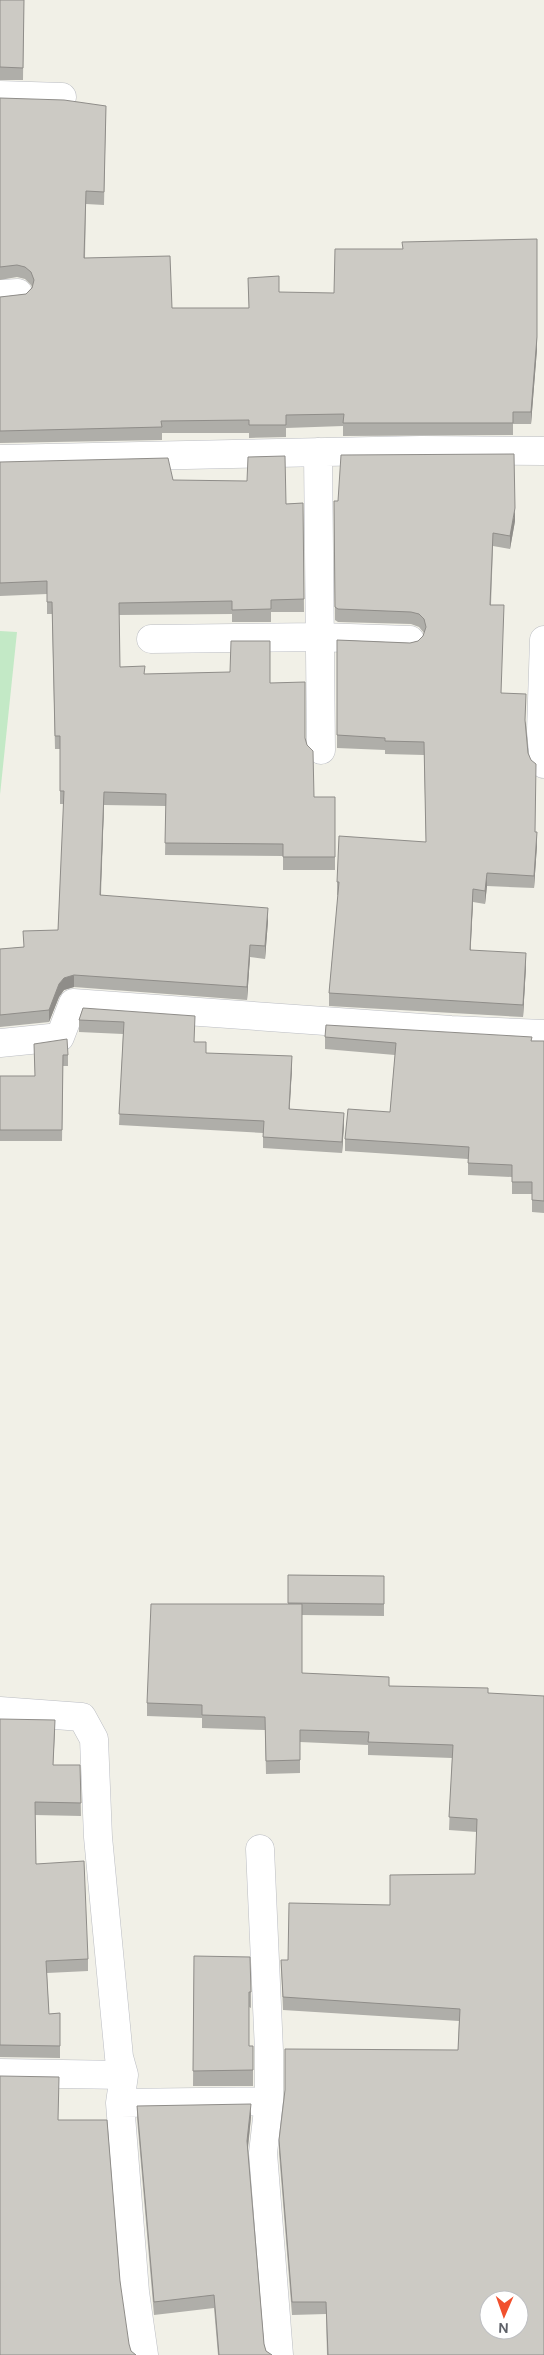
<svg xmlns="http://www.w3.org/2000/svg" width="544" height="2355" font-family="'DM Sans',sans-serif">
<rect width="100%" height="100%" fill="#f1f0e7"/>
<path fill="#c3e9c6" d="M0,631L17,632L0,795Z"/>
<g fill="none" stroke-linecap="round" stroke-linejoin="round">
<g stroke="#bbbdc3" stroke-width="29">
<path id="street" d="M0,95L62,97
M0,294L18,293
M318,452L321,750
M0,459L421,450L544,451
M151,639L319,637L410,640
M544,640L541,731L544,764
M0,1043L60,1037L73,1003L451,1030L544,1034
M0,1711L82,1717L94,1739L98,1837L119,2057L124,2075L120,2103L135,2292L144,2355
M260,1849L269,2051V2101L263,2153L279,2355
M0,2073L124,2075
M120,2103L269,2101"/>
</g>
<use href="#street" stroke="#fff" stroke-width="28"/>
</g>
<path fill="#afaea9" d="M0,0H24L23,80H0Z
M0,98L106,106L104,205L86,204L85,258L172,308H249L248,278L279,292L537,349L531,424H513V435L343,436V426L286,428V437L249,438V433H162V440L0,443V297L26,294L32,287L31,285L25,279L17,277L0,280Z
M0,462L173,480L286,504L303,503L304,612H271V622H232V614L119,615L120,667L145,674L270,683L305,738L314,797H335V870H283V856L165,855L166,806L104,805L101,895L268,921L265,959L250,957L247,1000L74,987L64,990L59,997L49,1022L0,1027V949L24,947L58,930L64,804H60V749H55L52,614H47V594L0,596Z
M334,501L515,521L510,549L493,546L491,605L501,693L526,723L535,832L537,845L534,888L487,886L485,904L473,902L470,950L526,966L523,1017L329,1006V993L338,895H337V882L426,842L424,755L385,754V750L337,748V640L410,643L418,641L423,636L424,633L419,627L411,624L338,622L335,620Z
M83,1008L195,1042L206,1053L292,1068L289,1109L344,1124L342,1153L263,1148V1133L119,1125L123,1034L79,1032V1020Z
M325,1037L544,1041V1213L532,1212V1194H512V1177L468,1175V1159L345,1151V1139L390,1112L395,1055L325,1049Z
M34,1044L68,1055V1066H63L62,1141H0V1076H35Z
M288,1575L384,1576V1616L302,1615V1673L389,1686L488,1693L544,2355H327L326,2314L292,2315L279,2153V2140L458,2050L459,2021L283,2010L281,1960H288L390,1905L475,1874L477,1832L449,1830L452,1758L368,1755V1745L300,1742V1773L266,1774L265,1730L202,1728V1718L147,1716V1703L288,1604Z
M0,1719L55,1733L53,1765H80L81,1816L35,1815L36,1864L88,1959V1971L47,1973L49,2014L60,2013V2058L0,2057Z
M194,1956L251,1992V2008L249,2007V2046H253V2086H193Z
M137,2106L251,2117L248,2149L264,2344L266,2351L272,2355H218L214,2308L154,2315L137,2118Z"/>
<path fill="#8f8d89" d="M537,252V349L531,424V412Z
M515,508V521L510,549V536Z
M104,792V805L100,908V895Z
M537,832V845L534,888V876Z
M487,873V886L485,904V891Z
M473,889V902L470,963V950Z
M268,908V921L265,959V946Z
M250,945V957L247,1000V987Z
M526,953V966L523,1017V1005Z
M74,975V987L64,990L59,997L49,1022V1010L59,984L64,978Z
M292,1056V1068L289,1121V1109Z
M344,1113V1124L342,1153V1142Z
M251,2104V2117L247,2154V2141Z"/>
<path fill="#cccac4" stroke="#8f8d89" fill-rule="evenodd" d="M0,0H24L23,68L0,67Z
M0,98L64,100L106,106L104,192L86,191L84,258L170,256L172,308H249L248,278L279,276V292L334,293L335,249H403L402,242L537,239V337L531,412H513V423H343L344,414L286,415V425H249V420L161,421L162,427L0,431V297L26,294L32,288L34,280L31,272L25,267L17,265L0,267Z
M514,454L515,508L510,536L493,533L490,605H504L501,693L526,694L525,720L528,753L531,760L536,764L535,832H537L534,876L487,873L485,891L473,889L470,950L526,953L523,1005L329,993L339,882H337L339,836L426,842L424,742L385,741V738L337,735V640L410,643L418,641L423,636L426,627L424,619L419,614L411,612L338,609L335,607L334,501H338L341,455Z
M285,456L286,504L303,503L304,599L271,600V609L232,610V601L119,603L120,667L145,666L144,674L230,672L231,641H270V683L305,682V738L307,745L313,751L314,797H335V857H283V844L165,843L166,794L104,792L100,895L268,908L265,946L250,945L247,987L74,975L64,978L59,984L49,1010L0,1015V949L24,947L23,931L58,930L64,791H60V736H55L52,602H47V581L0,583V462L168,458L173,480L247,481L248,457Z
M83,1008L195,1016L194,1042H206V1053L292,1056L289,1109L344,1113L342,1142L263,1137L264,1121L119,1114L124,1022L79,1020Z
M326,1025L532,1037L531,1041H544V1201L532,1200V1182H512V1165L468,1163L469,1147L345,1139L348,1109L390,1112L396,1043L325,1037Z
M67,1039L68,1055H63L62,1130H0V1076H35L34,1044Z
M288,1575L384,1576V1604L288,1603Z
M151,1604H302V1673L389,1677V1686L488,1688V1693L544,1696V2355H328L326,2302H292L279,2140L285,2090V2049L458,2050L460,2009L283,1997L281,1960H288L289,1903L390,1905V1875L475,1874L477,1819L449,1817L453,1745L368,1742L369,1732L300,1730V1760L266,1761L265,1717L202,1715V1705L147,1703ZM489,2300H519V2330H489Z
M0,1719L55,1720L53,1765H80L81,1803L35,1802L36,1864L84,1861L88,1959L46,1961L49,2014L60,2013V2046L0,2045Z
M194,1956L250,1957L251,1992H249V2046H253V2070L193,2071Z
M0,2076L59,2077L58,2120H107L120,2281L129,2344L131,2351L136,2355H0Z
M251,2104L247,2141L264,2344L266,2351L272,2355H219L214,2295L154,2302L137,2106Z"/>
<g transform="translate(504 2315) rotate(182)"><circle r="24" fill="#ffffff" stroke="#bfc0c3"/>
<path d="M0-4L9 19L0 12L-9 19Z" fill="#f1502d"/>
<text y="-8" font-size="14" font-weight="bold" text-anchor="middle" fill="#5e6168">N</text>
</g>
</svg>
